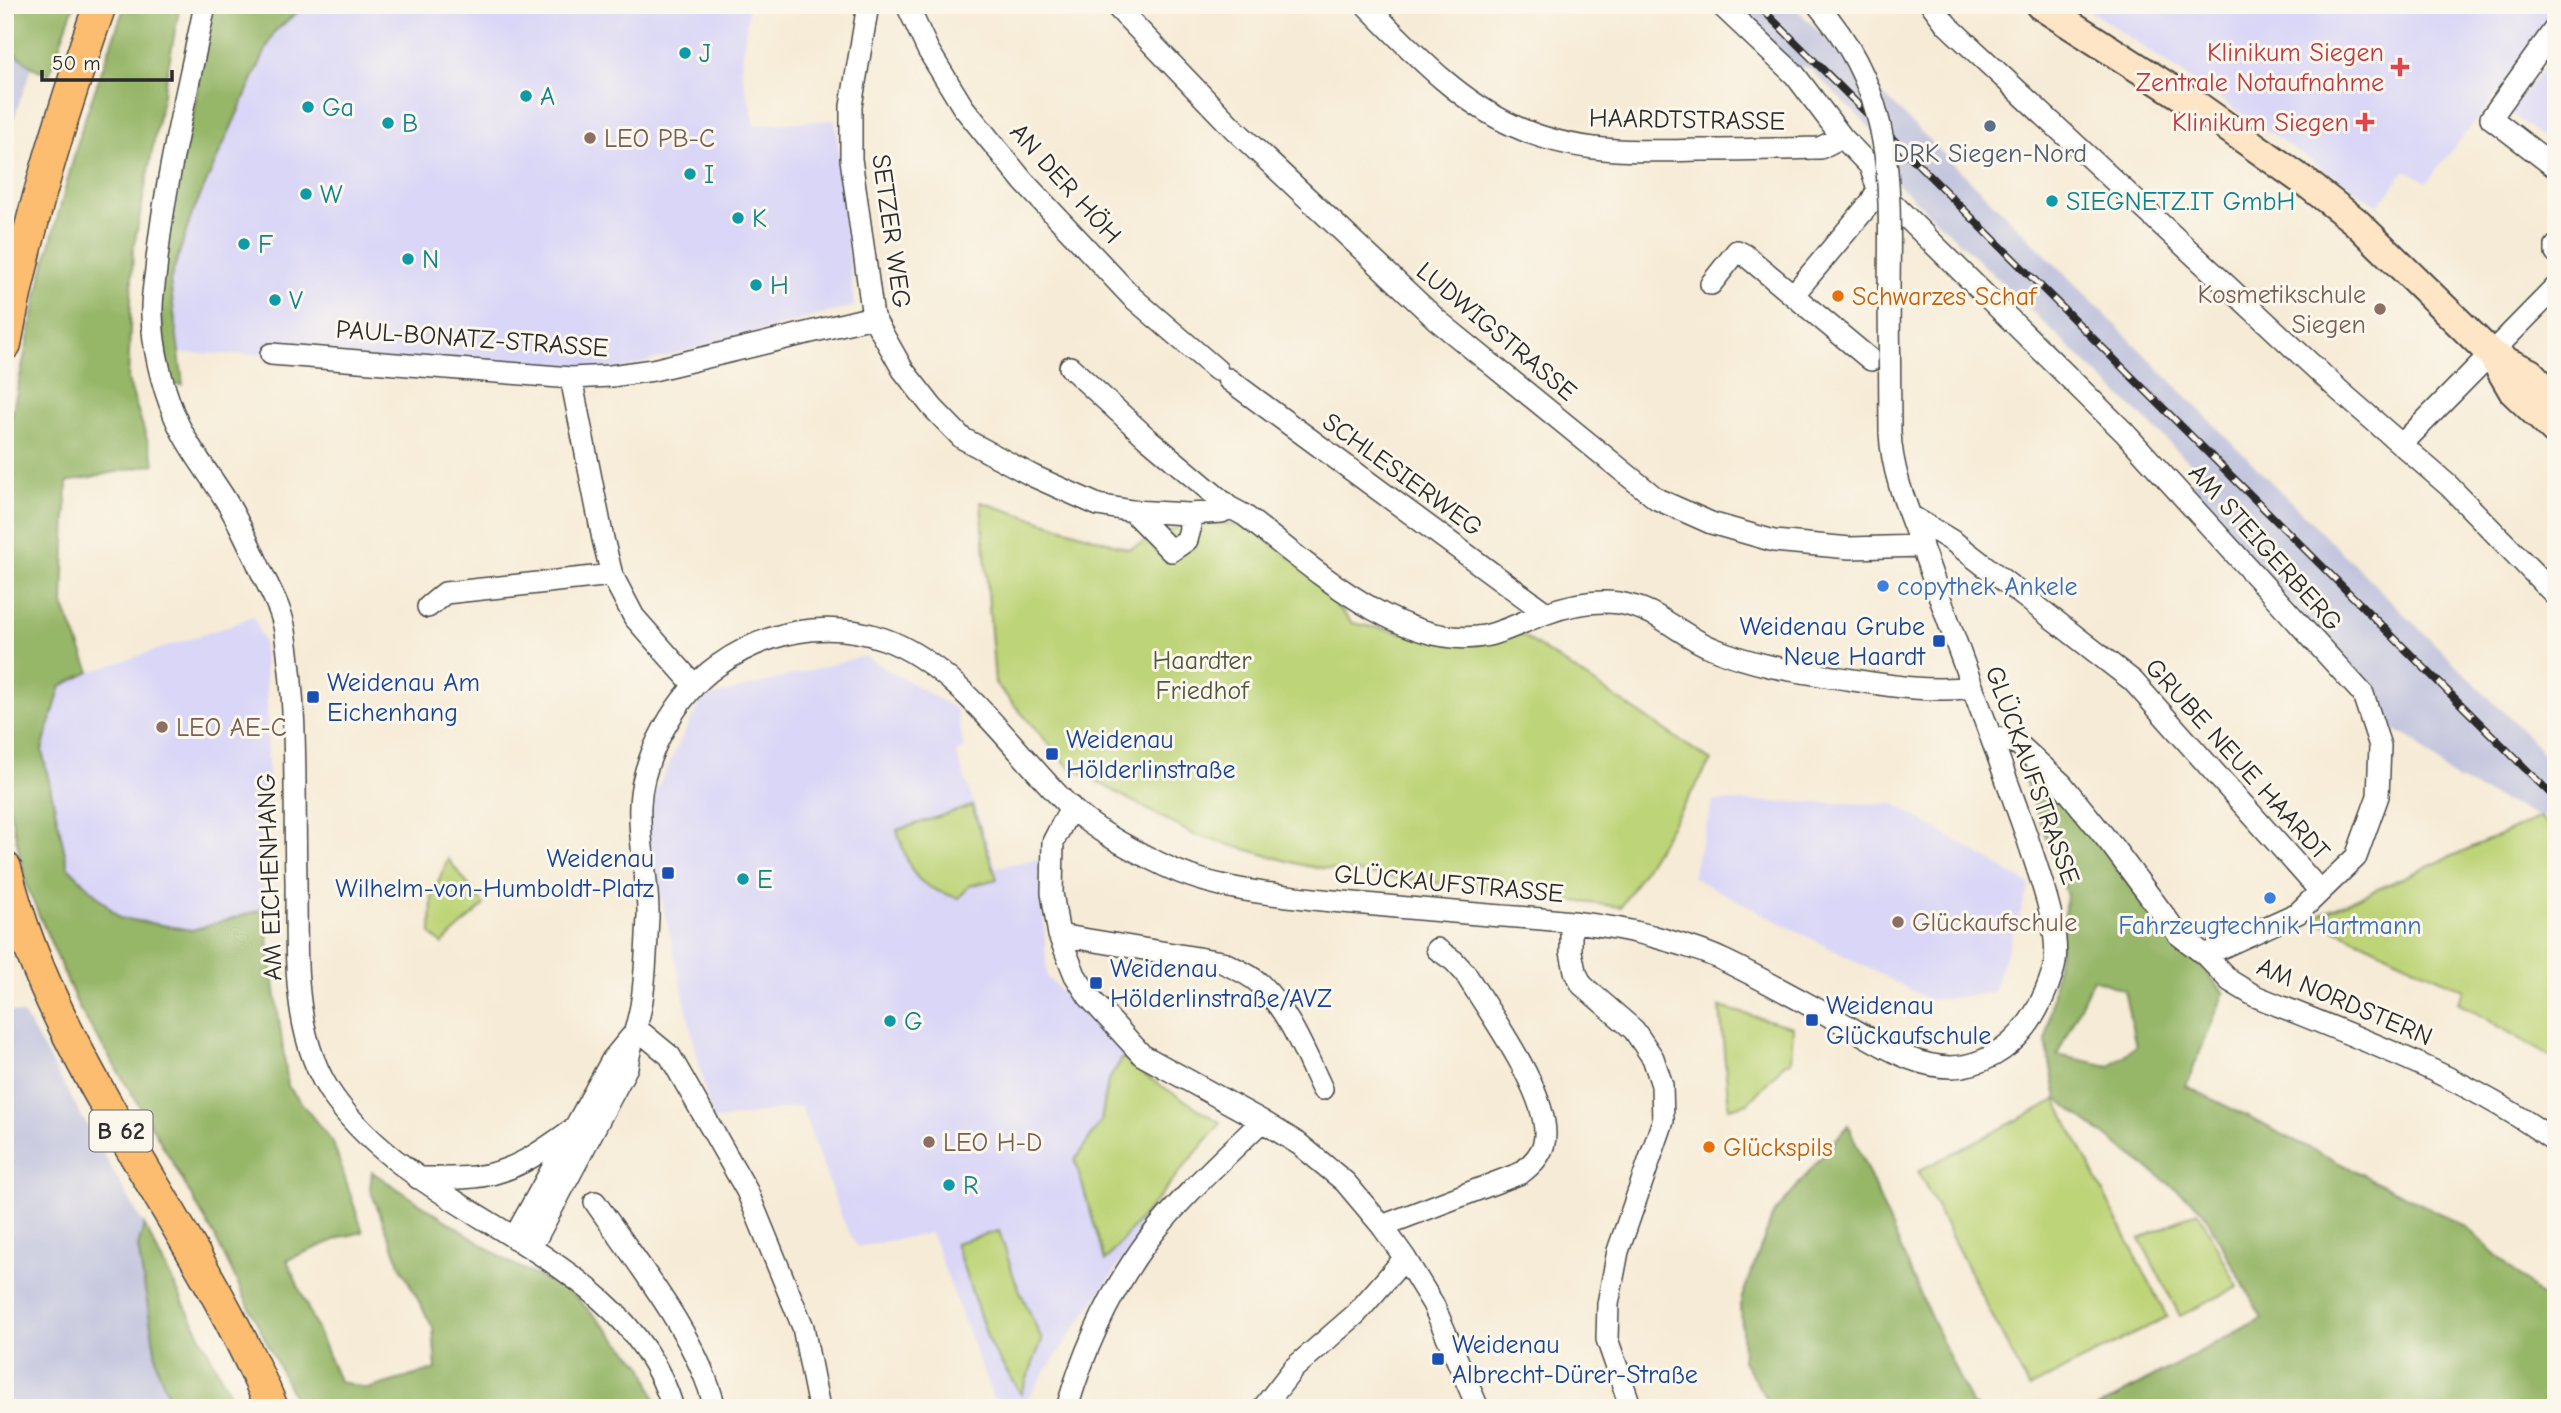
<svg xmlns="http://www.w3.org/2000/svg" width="2561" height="1413" font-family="'Comic Neue',sans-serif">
<rect width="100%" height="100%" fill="#fbf7ec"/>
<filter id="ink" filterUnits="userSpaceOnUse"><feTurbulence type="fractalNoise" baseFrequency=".0143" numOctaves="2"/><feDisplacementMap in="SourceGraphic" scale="14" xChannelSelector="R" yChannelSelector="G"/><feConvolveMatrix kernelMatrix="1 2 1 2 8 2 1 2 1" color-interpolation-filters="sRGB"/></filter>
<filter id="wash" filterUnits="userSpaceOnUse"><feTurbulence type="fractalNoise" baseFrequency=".00686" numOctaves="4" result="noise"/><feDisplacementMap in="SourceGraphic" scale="28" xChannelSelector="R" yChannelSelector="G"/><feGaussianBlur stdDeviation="1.57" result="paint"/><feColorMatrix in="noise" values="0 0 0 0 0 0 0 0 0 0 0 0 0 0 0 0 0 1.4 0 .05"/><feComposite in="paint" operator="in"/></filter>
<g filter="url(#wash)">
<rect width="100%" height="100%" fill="#f6ebd6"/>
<path fill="#d9d6f7" d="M306,5H749L741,69L755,125L835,120L854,306L605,373L268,355L179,353L170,281L192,214L274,32Z
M2092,5H2556V19L2427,182L2406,170L2378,206L2089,10Z
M2556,52V148L2509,112Z
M253,615L263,641L267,704L268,794L264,909L192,930L119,918L68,867L42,750L61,686L90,672L238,623Z
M864,656L956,709L964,749L956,752L996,867L1040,859L1047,977L1092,1021L1151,1071L1153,1215L1024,1403L993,1398L931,1233L857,1247L842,1218L801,1106L712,1121L643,817L701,699Z
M1713,801L1895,804L2030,885L1992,993L1930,1000L1692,877Z"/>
<path fill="#c0c2dd" d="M1732,5H1792L2057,266L2272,483L2540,748L2539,750L2556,767V819L2550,813L2540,817L2456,780L2412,739L2391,728L2368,685L2183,491L2201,473L1891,177L1894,151L1808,67H1794Z
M5,46L32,67L5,143Z
M5,1009L24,1015L144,1225L138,1247L158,1369L174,1408H5Z"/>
<path fill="#bed478" stroke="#748052" stroke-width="2" d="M981,502L1129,549L1198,518L1252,529L1298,563L1352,623L1450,642L1519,633L1711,761L1621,907L1306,866L1194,835L1068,766L995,683Z
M972,806L997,879L969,886L959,898C912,886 911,873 897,830Z
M2540,817L2556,834V1060L2458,1002L2464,990L2312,918Z
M448,859L484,905L442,944L431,934L432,896Z
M1720,1007L1793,1027L1791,1062L1784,1064L1748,1103L1729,1108Z
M1123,1057L1141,1073L1221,1123L1105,1261L1075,1160L1101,1121L1108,1081Z
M2056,1100L2167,1317L2029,1388L1918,1171Z
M2198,1211L2238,1287L2180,1316L2140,1239Z
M999,1231L1015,1280L1042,1340L1021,1394L990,1345L955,1243Z"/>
<path fill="#96b668" stroke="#60704a" stroke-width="2" fill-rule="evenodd" d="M5,5H74L49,75L32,67L5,46Z
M125,5H180L133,251L128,380L155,464L67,482L63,604L90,672L61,686L42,750L68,867L120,918L192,930L264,909L288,1086L333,1143L363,1232L342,1237L287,1260L339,1381L367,1389L436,1369L433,1328L402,1269L370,1189L372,1172L509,1262L573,1294L643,1366L659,1408H299L215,1237L147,1118L79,1008L27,887L5,788V458L9,429L40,282L82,127Z
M212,5H306L274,32L192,214L170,281L183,385L172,384L164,352L159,296L169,206L193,114Z
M2018,761L2048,777L2124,878L2224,993L2186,1086L2465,1226L2537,1293L2556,1305V1408H2096L2262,1318L2202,1209L2057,1099L2046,1042L2067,895ZM2093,979L2124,990L2136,1046L2110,1066L2057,1055Z
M1848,1125L1922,1298L1972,1406L1980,1408H1772L1743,1361L1741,1300L1773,1215Z
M144,1225L237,1408L173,1407L158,1369L138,1247Z"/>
</g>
<g filter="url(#ink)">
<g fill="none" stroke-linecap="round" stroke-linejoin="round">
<g stroke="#494845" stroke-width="24">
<path id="street" d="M205,5C188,89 166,174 157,259C156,277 151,296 152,315C153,349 162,385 175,417C187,446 208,472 225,499C239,522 250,546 261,571C270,590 282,610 285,631C298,713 294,797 296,880C297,951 290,1038 335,1099C426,1224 626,1251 673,1408
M868,5L851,106V159L873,317L903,370L932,407L962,438L1033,476L1098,505L1132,511L1189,514L1222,512L1229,507L1244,515C1306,562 1400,651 1484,636C1505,632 1524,621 1544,614C1571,604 1604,598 1632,606C1661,613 1684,637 1712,648C1755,666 1794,671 1840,678C1884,685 1928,693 1972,687
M907,5L928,50L963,107L1023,181L1132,297L1217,370
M1115,5L1233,128L1437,320L1657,499L1711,523L1774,541L1850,548L1922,546
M1366,5C1410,49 1456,100 1514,126C1574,154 1638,152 1702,150C1742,150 1781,149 1820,148L1842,137
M1721,5L1795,75L1842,137L1870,166L1878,189L2124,432L2363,694L2380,746L2378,796L2356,857L2298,913L2205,955
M1818,5L1829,19
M1932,5L1947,25L2341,392L2449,486L2556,596
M2556,27L2491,118L2556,168
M2556,246V253
M1711,284L1737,251L1745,255L1871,360
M1794,294L1871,202L1878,189
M271,354L571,378L611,376L653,370L873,317
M1070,367L1146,437L1229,507
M571,378L603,539L612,575L634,617L694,685
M1228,379L1546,613
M2402,444L2556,287
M1132,511L1171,551L1187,540L1190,529L1189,514
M1911,516L1954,542L2133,681L2320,891
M428,607L445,593L612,575
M1992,736L2018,744L2062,784L2113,847L2178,934L2205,955L2230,981L2255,996C2358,1038 2466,1076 2556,1142
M1071,807L1053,842L1052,893L1059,935L1075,975L1089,997L1142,1055L1262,1121L1299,1144L1345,1182L1382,1226L1405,1258L1433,1304L1478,1408
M1571,922V952L1575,971L1582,985L1634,1030L1653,1058L1662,1085L1663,1121L1618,1251L1608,1304L1607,1339L1631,1408
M1059,935L1222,962C1234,968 1250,974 1260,984C1289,1012 1305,1053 1322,1089
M636,1028L670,1056L747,1191L803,1327L819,1408
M418,1178C436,1178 455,1179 473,1177C511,1174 541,1152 570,1131
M595,1202C637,1263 697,1336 715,1408
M1382,1226L1521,1173C1531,1165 1541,1156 1544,1143C1554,1100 1488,1011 1465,973L1454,961L1437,949
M514,1238L612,1060L631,1037
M531,1248L627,1067C630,1046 637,1027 641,1006C646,977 646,948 648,918C649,880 638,843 640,805C642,757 677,694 717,666C766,631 826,619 884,639C958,665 1015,754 1070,807C1095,830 1125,846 1155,861C1204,887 1258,893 1313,899C1372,905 1430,910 1489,915C1543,919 1599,922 1652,936C1675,943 1701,949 1723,960C1761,978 1798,999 1835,1019C1873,1039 1917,1073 1963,1066C2013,1057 2039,1016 2053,971C2064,937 2038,872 2027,837C1995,746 1960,656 1928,564C1913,521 1892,479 1890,432
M1067,1408C1085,1347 1110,1291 1148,1240C1181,1197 1223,1159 1262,1121
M1263,1408L1294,1368L1356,1314L1405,1258"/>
</g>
<g stroke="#494845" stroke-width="32">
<path id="secondary" d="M2040,5L2196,105L2309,185L2355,221L2492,355L2513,391L2556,432
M2492,355L2530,373L2556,400"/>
</g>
<g stroke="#494845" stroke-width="35">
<path id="primary" d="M5,344C26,229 61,116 100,5
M5,868C54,1066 195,1222 272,1408"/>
</g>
<use href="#street" stroke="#fff" stroke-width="21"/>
<use href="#secondary" stroke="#fee5c5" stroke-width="28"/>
<use href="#primary" stroke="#fcbd6f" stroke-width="32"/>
<g stroke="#2b2b2b" stroke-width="8">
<path id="rail" d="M1758,5L2556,799"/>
</g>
<use href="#rail" stroke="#fbf7ec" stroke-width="5" stroke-dasharray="16" stroke-linecap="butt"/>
<g stroke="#494845" stroke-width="24" stroke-linecap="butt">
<path id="street-bridge" d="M1829,19C1895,103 1890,188 1889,288C1889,336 1890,384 1890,432"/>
</g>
<use href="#street-bridge" stroke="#fff" stroke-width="21"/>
</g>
</g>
<g fill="#0f9aa8" stroke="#fbf7ec" stroke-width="2.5">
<circle cx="685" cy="53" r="7"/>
<circle cx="526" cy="96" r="7"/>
<circle cx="308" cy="107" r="7"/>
<circle cx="388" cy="123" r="7"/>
<circle cx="690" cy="174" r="7"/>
<circle cx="306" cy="194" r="7"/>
<circle cx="2052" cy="201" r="7"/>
<circle cx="738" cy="218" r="7"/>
<circle cx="244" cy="244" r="7"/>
<circle cx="408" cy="259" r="7"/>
<circle cx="756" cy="285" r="7"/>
<circle cx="275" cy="300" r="7"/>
<circle cx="743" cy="879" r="7"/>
<circle cx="890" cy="1021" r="7"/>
<circle cx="949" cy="1185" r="7"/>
</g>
<g fill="#e0444e" stroke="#fbf7ec" stroke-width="2.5">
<path d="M2396.5 56.5h7v7h7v7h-7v7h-7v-7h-7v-7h7z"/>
<path d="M2361.5 111.5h7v7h7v7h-7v7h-7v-7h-7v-7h7z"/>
</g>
<circle fill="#5c6f8a" stroke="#fbf7ec" stroke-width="2.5" cx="1990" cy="126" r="7"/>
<g fill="#8d6e63" stroke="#fbf7ec" stroke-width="2.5">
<circle cx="590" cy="138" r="7"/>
<circle cx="2380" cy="309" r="7"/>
<circle cx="162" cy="727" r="7"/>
<circle cx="1898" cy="922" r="7"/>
<circle cx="929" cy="1142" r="7"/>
</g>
<g fill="#e8710a" stroke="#fbf7ec" stroke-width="2.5">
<circle cx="1838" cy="296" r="7"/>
<circle cx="1709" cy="1147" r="7"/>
</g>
<g fill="#3f7fe0" stroke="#fbf7ec" stroke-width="2.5">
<circle cx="1883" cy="586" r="7"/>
<circle cx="2270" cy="898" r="7"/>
</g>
<g fill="#1a4fb4" stroke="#fbf7ec" stroke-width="2.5">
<rect x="1932" y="634" width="14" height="14" rx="3.5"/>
<rect x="306" y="690" width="14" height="14" rx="3.5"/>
<rect x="1045" y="747" width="14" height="14" rx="3.5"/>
<rect x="661" y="866" width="14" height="14" rx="3.5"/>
<rect x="1089" y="976" width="14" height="14" rx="3.5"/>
<rect x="1805" y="1013" width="14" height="14" rx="3.5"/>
<rect x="1431" y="1352" width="14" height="14" rx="3.5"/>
</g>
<g text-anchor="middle" stroke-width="6" stroke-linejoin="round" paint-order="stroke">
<rect fill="#fbf7ec" stroke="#696865" stroke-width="2" x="89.5" y="1110.5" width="63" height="41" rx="5"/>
<g font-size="24" font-weight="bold" fill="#2b2b2b">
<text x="121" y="1139">B 62</text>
</g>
<g font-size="26" fill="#be3a42" stroke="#fbf7ec" text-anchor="end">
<text x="2384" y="61">Klinikum Siegen<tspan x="2384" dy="30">Zentrale Notaufnahme</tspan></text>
<text x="2349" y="131">Klinikum Siegen</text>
</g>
<g font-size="26" fill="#0d838f" stroke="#fbf7ec" text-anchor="start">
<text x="699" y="62">J</text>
<text x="540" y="105">A</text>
<text x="322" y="116">Ga</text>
<text x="402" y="132">B</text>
<text x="704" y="183">I</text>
<text x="320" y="203">W</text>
<text x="2066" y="210">SIEGNETZ.IT GmbH</text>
<text x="752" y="227">K</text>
<text x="258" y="253">F</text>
<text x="422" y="268">N</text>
<text x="770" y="294">H</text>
<text x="289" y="309">V</text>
<text x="757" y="888">E</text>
<text x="904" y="1030">G</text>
<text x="963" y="1194">R</text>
</g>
<g font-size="26" fill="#2b2b2b" stroke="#fbf7ec">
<text transform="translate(1687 119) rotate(1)" y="9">HAARDTSTRASSE</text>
<text transform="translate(1066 183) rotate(48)" y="9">AN DER HÖH</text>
<text transform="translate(892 231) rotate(82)" y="9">SETZER WEG</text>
<text transform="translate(1497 331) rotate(40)" y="9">LUDWIGSTRASSE</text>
<text transform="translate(472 338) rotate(4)" y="9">PAUL-BONATZ-STRASSE</text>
<text transform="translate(1403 474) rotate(36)" y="9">SCHLESIERWEG</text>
<text transform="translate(2266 547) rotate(48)" y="9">AM STEIGERBERG</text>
<text transform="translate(2238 759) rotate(48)" y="9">GRUBE NEUE HAARDT</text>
<text transform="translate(2033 775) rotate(70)" y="9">GLÜCKAUFSTRASSE</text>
<text transform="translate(269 877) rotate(-92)" y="9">AM EICHENHANG</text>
<text transform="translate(1449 883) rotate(5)" y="9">GLÜCKAUFSTRASSE</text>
<text transform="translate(2345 1001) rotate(23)" y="9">AM NORDSTERN</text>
</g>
<g font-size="26" fill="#785e54" stroke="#fbf7ec" text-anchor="start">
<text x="604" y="147">LEO PB-C</text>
<text x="2366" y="303" text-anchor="end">Kosmetikschule<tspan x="2366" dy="30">Siegen</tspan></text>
<text x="176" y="736">LEO AE-C</text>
<text x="1912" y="931">Glückaufschule</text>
<text x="943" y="1151">LEO H-D</text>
</g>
<g font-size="26" fill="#4e5e75" stroke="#fbf7ec">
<text x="1990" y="162">DRK Siegen-Nord</text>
</g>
<g font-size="26" fill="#c56008" stroke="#fbf7ec" text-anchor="start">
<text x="1852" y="305">Schwarzes Schaf</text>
<text x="1723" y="1156">Glückspils</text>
</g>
<g font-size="26" fill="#366cbe" stroke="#fbf7ec" text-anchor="start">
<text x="1897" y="595">copythek Ankele</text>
<text x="2270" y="934" text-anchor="middle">Fahrzeugtechnik Hartmann</text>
</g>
<g font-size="26" fill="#164399" stroke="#fbf7ec" text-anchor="start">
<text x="1925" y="635" text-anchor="end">Weidenau Grube<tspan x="1925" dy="30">Neue Haardt</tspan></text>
<text x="327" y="691">Weidenau Am<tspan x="327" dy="30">Eichenhang</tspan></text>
<text x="1066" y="748">Weidenau<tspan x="1066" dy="30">Hölderlinstraße</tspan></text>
<text x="654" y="867" text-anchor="end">Weidenau<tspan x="654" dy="30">Wilhelm-von-Humboldt-Platz</tspan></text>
<text x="1110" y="977">Weidenau<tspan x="1110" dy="30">Hölderlinstraße/AVZ</tspan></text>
<text x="1826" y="1014">Weidenau<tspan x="1826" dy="30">Glückaufschule</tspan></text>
<text x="1452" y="1353">Weidenau<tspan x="1452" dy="30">Albrecht-Dürer-Straße</tspan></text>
</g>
<g font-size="26" fill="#50553e" stroke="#fbf7ec">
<text x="1202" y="669">Haardter<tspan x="1202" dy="30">Friedhof</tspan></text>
</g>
</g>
<rect width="2561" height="1413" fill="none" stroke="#fbf7ec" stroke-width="28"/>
<path d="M42 70v10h130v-10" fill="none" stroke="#2b2b2b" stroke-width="3.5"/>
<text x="52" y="70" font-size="21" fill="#2b2b2b" stroke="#fbf7ec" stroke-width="5" paint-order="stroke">50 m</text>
</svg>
